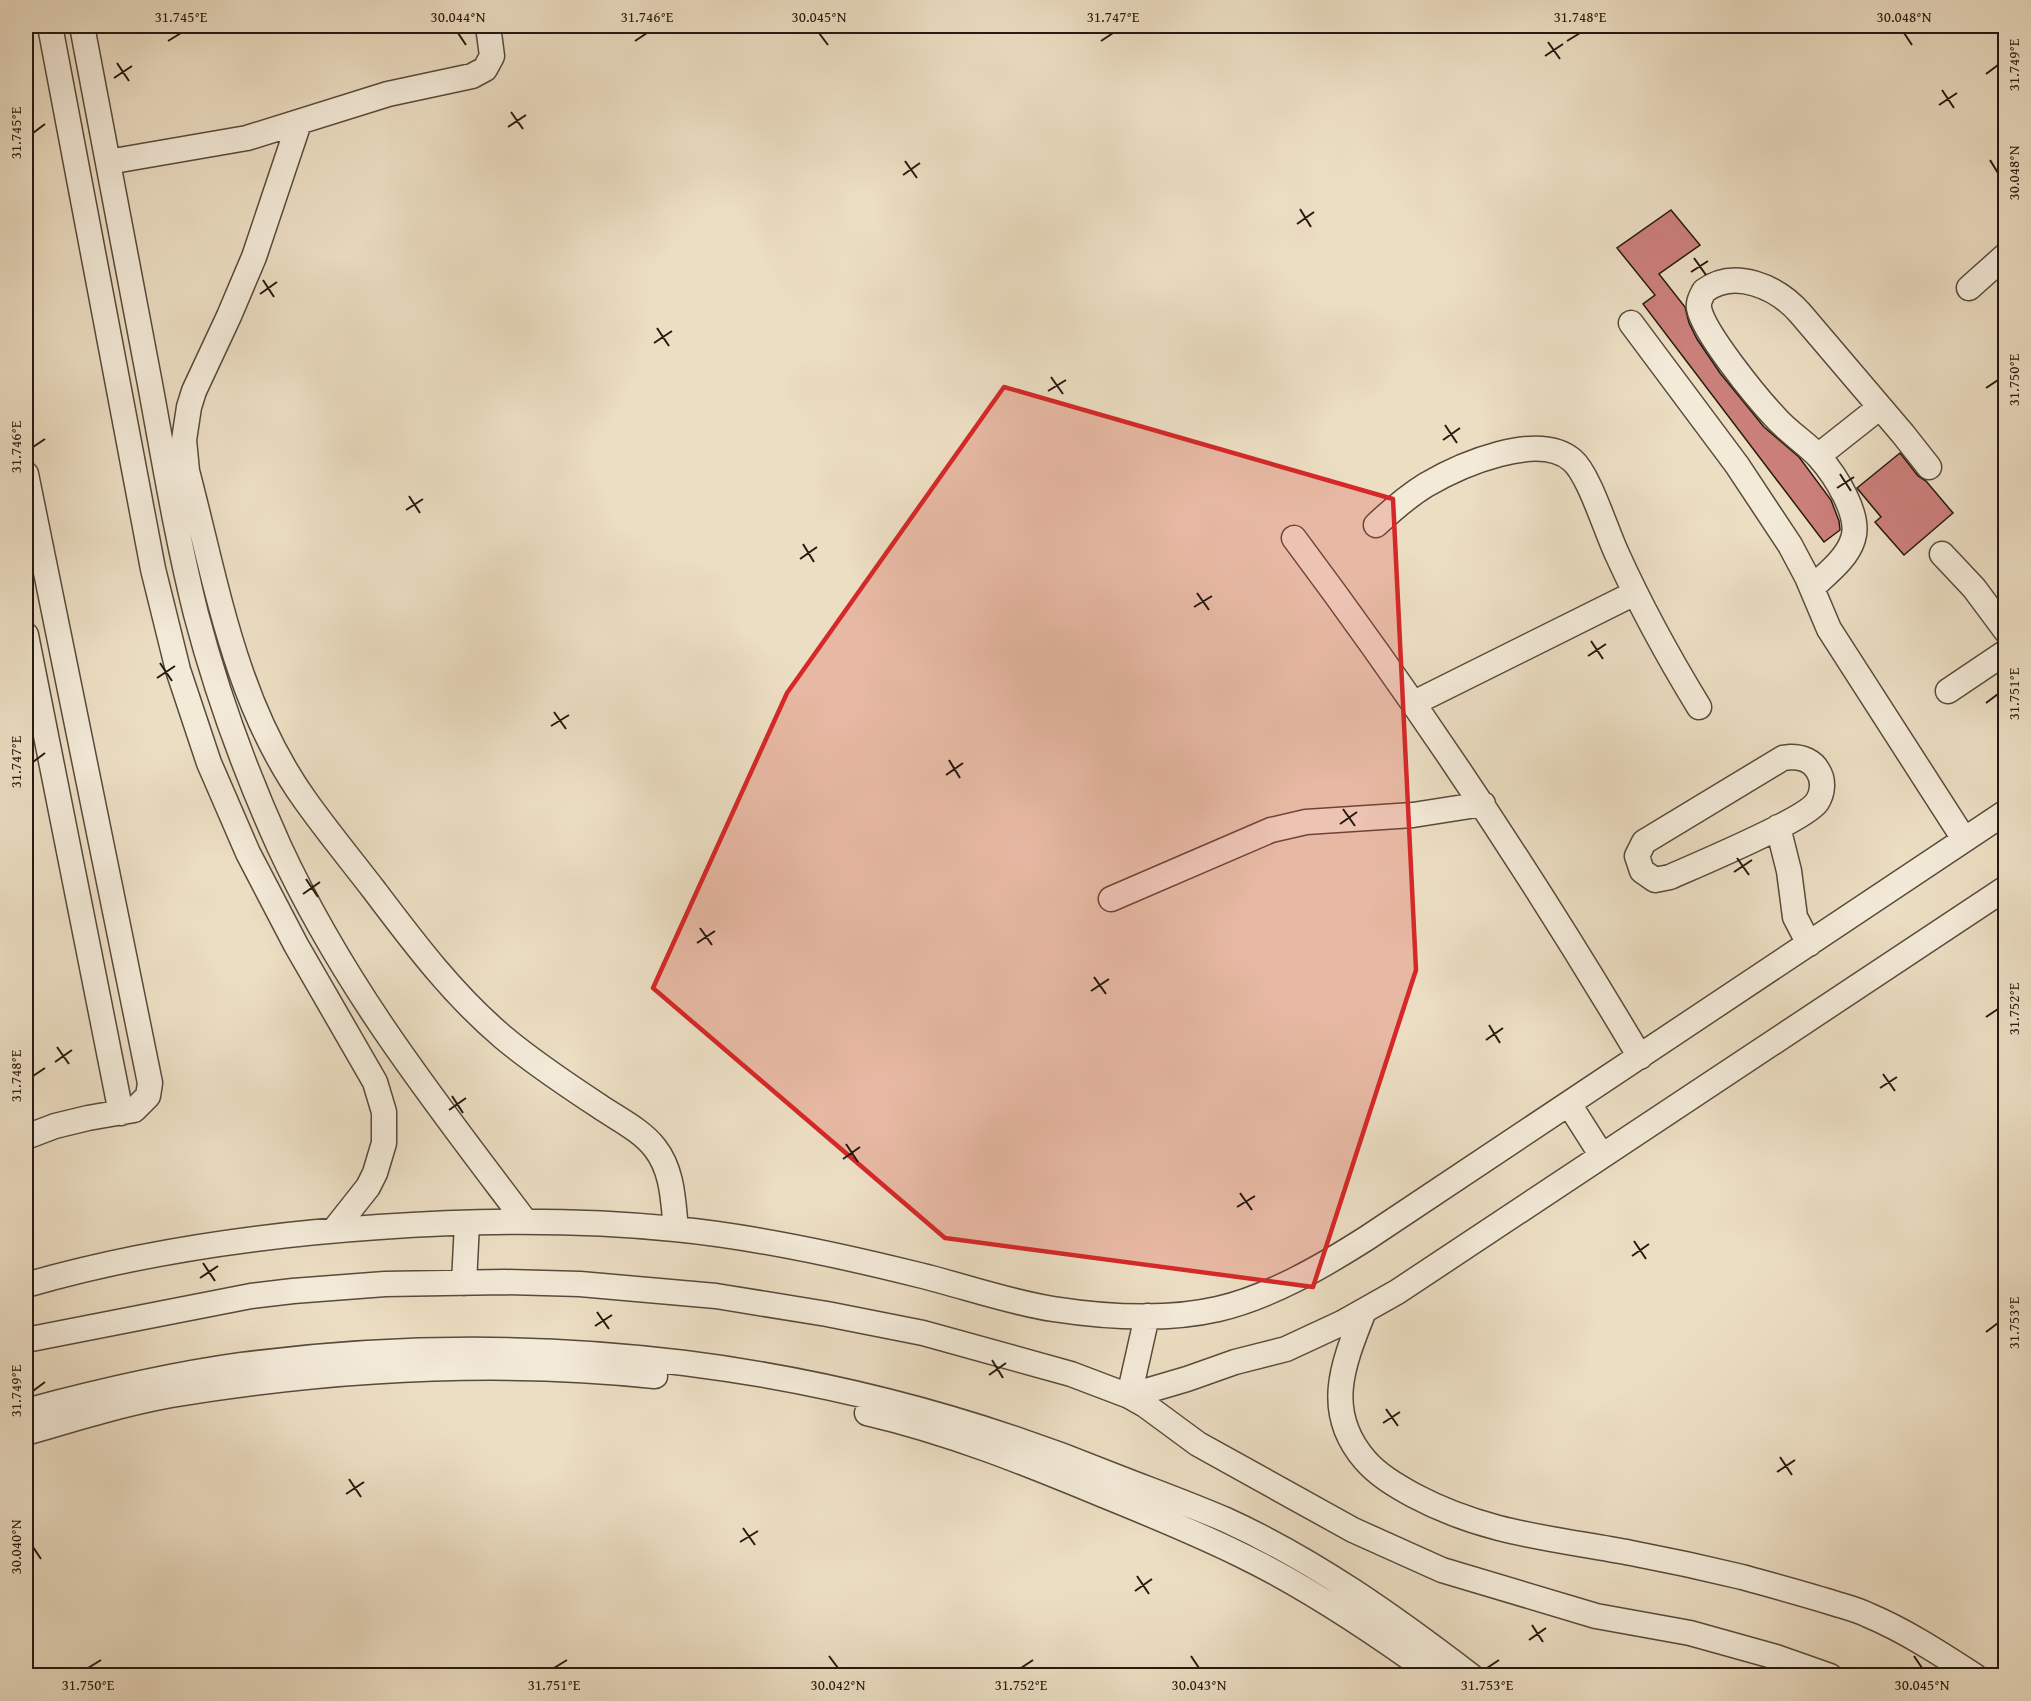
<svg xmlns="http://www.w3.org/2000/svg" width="2031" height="1701" font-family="'Gentium Book Plus',serif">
<rect width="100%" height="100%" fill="#ecdec3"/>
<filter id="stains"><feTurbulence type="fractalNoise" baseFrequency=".00333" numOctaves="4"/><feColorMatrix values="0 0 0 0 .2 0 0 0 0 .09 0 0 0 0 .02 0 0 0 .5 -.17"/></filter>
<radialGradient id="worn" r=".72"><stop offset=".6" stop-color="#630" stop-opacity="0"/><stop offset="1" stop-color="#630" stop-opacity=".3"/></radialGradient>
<path fill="#cc807b" stroke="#26190f" stroke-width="1.5" d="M1671,210L1700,245L1659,274L1685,307L1689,323L1697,339L1720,373L1764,427L1799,457L1831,500L1839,521L1840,530L1824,542L1643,304L1655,295L1617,248Z
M1900,453L1918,476L1926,481L1953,513L1904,555L1875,522L1881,517L1857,488Z"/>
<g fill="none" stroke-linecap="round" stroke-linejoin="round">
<g stroke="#584a3c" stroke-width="27">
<path id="minor" d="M50,26L153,569L178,670L209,763L248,853L296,945L375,1082L384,1112V1143L375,1173L368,1187L334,1230
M82,26C104,145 127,264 150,384C164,460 177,538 196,614C217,694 245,771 279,846C344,987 433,1099 525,1221
M299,123L254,257L229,316L194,391L189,407L184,440L187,471C217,585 235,702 305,800C327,831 351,860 374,890C414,943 453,995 504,1038C534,1063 567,1085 599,1106C618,1119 641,1130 655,1148C673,1171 673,1201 676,1229
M108,162L247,138L388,94L472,76L485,69L492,56L488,26
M1969,288L2006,255
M1631,323L1737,465L1790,545L1807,577L1829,629L1964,839
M1818,456L1880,407
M26,474L150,1083L148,1096L134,1110L88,1118L55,1126L26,1137
M1376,525C1392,510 1408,496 1426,485C1460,465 1538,431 1572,460C1589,474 1606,531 1617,554C1641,607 1669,658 1699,707
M1294,538C1419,705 1534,878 1640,1057
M1942,554L1974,588L2006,631
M1812,588C1826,574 1847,559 1853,539C1861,515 1835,475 1819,457C1806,443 1788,432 1775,417C1757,398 1703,332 1699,308C1698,302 1701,297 1704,291C1735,268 1777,287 1800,313L1903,434L1929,467
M26,635L121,1113
M1948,691L2006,652
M1414,703L1635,593
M1791,757C1802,757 1813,761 1818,771C1824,780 1823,793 1817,802C1805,820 1697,865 1670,877L1655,880L1642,871L1637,856L1644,842L1783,758Z
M1778,827L1789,871L1795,917L1809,944
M1111,899L1271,830L1306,822L1413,815L1483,804
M1569,1104L1602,1156
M464,1283L467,1223
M26,1285C140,1252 260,1235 379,1227C478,1220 577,1219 675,1229C757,1237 839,1255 919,1275C964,1286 1008,1302 1053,1309C1105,1317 1166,1321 1218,1309C1270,1297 1323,1266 1367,1238L2006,812
M1364,1311C1343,1364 1323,1411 1365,1460C1378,1475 1395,1485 1413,1495C1486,1534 1552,1538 1631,1553C1668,1560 1705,1568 1742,1577C1771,1585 1801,1593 1830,1602C1842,1606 1856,1609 1868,1615C1906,1631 1941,1654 1975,1676
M1147,1316L1129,1396L1145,1405L1198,1444L1353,1530L1442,1570L1596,1616L1690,1633L1776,1657L1830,1676
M26,1340L251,1296L293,1291L385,1284L505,1282L580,1284L716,1296L827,1314L923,1333L1071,1374L1129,1396L1187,1379L1235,1362L1286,1349L1342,1323L1397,1292L2006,888
M26,1411C97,1392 169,1375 242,1365C540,1326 834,1362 1112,1475C1150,1490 1189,1504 1226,1520C1314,1560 1394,1617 1471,1676
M867,1413C949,1432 1026,1463 1103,1495C1150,1514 1196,1533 1241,1555C1309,1588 1373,1631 1435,1676
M26,1433C73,1419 122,1404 171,1395C330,1369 495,1359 655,1376"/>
</g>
<use href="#minor" stroke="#f3ead8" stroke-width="24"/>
</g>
<path fill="#d62828" fill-opacity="0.2" stroke="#d62828" stroke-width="4.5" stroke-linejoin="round" d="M1004,387L1393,499L1416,970L1313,1287L945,1238L653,988L787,693Z"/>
<path fill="none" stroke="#26190f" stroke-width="2" d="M458,33L466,45M819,33L828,45M1904,33L1912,45M168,41L181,33M635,41L647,33M1101,41L1113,33M1567,41L1580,33M1548,42L1560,59M1545,56L1563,44M117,63L129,81M1986,74L1998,65M114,78L132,66M1942,90L1954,108M1939,105L1957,93M511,112L523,129M508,127L526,115M33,133L45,124M1990,160L1998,173M905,161L917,178M903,175L920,163M1300,209L1311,227M1297,224L1314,212M1694,258L1706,275M1691,272L1708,261M263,280L274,297M260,294L277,282M657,328L669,346M654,343L672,331M1051,377L1063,394M1986,388L1998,380M1048,391L1066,380M1445,425L1457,443M1443,440L1460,428M33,447L45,439M1840,474L1851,491M1837,488L1854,477M409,496L420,513M406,510L423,499M803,544L814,562M800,559L817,547M1197,593L1209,610M1194,607L1212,596M1591,641L1603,659M1588,656L1606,644M160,663L172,681M157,678L175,666M1986,703L1998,694M554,712L566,729M551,726L569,715M949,760L960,778M33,762L45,753M946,775L963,763M1343,809L1355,826M1340,824L1357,812M1737,858L1749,875M1734,872L1752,860M306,879L318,897M303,894L320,882M700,928L712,945M697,943L715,931M1094,977L1106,994M1091,991L1109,979M1986,1017L1998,1009M1489,1025L1500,1043M1486,1040L1503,1028M57,1047L69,1064M55,1062L72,1050M1883,1074L1895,1091M33,1076L45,1068M1880,1088L1897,1077M452,1096L463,1113M449,1110L466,1098M846,1144L858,1162M843,1159L860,1147M1240,1193L1252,1210M1237,1207L1255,1196M1634,1241L1646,1259M1632,1256L1649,1244M203,1263L215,1281M200,1278L218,1266M597,1312L609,1329M595,1326L612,1315M1986,1332L1998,1323M992,1360L1003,1378M989,1375L1006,1363M33,1391L45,1382M1386,1409L1398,1426M1383,1423L1400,1412M1780,1457L1792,1475M1777,1472L1795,1460M349,1479L361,1497M346,1494L364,1482M743,1528L755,1545M740,1542L758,1531M33,1547L41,1559M1137,1576L1149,1594M1135,1591L1152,1579M1532,1625L1543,1642M1529,1640L1546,1628M829,1656L838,1668M1191,1656L1199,1668M1914,1656L1922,1668M88,1668L101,1660M554,1668L567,1660M1021,1668L1033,1660M1487,1668L1499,1660"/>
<rect width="2031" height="1701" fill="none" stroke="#ecdec3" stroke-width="66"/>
<rect x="33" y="33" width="1965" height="1635" fill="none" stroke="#26190f" stroke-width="2"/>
<g font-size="15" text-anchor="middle" fill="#26190f">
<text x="181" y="22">31.745°E</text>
<text x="458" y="22">30.044°N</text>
<text x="647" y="22">31.746°E</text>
<text x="819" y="22">30.045°N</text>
<text x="1113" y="22">31.747°E</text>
<text x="1580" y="22">31.748°E</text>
<text x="1904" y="22">30.048°N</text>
<text transform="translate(2014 65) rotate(-90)" y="5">31.749°E</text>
<text transform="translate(16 133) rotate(-90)" y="5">31.745°E</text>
<text transform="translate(2014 173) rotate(-90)" y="5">30.048°N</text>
<text transform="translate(2014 380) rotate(-90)" y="5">31.750°E</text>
<text transform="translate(16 447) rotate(-90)" y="5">31.746°E</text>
<text transform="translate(2014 694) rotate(-90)" y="5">31.751°E</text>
<text transform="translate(16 762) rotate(-90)" y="5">31.747°E</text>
<text transform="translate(2014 1009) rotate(-90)" y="5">31.752°E</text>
<text transform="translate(16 1076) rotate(-90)" y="5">31.748°E</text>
<text transform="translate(2014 1323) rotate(-90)" y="5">31.753°E</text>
<text transform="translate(16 1391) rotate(-90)" y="5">31.749°E</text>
<text transform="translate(16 1547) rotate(-90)" y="5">30.040°N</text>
<text x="88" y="1690">31.750°E</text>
<text x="554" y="1690">31.751°E</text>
<text x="838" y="1690">30.042°N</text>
<text x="1021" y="1690">31.752°E</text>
<text x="1199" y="1690">30.043°N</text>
<text x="1487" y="1690">31.753°E</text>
<text x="1922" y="1690">30.045°N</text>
</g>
<rect width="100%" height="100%" filter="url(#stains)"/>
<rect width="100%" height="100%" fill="url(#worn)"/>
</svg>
